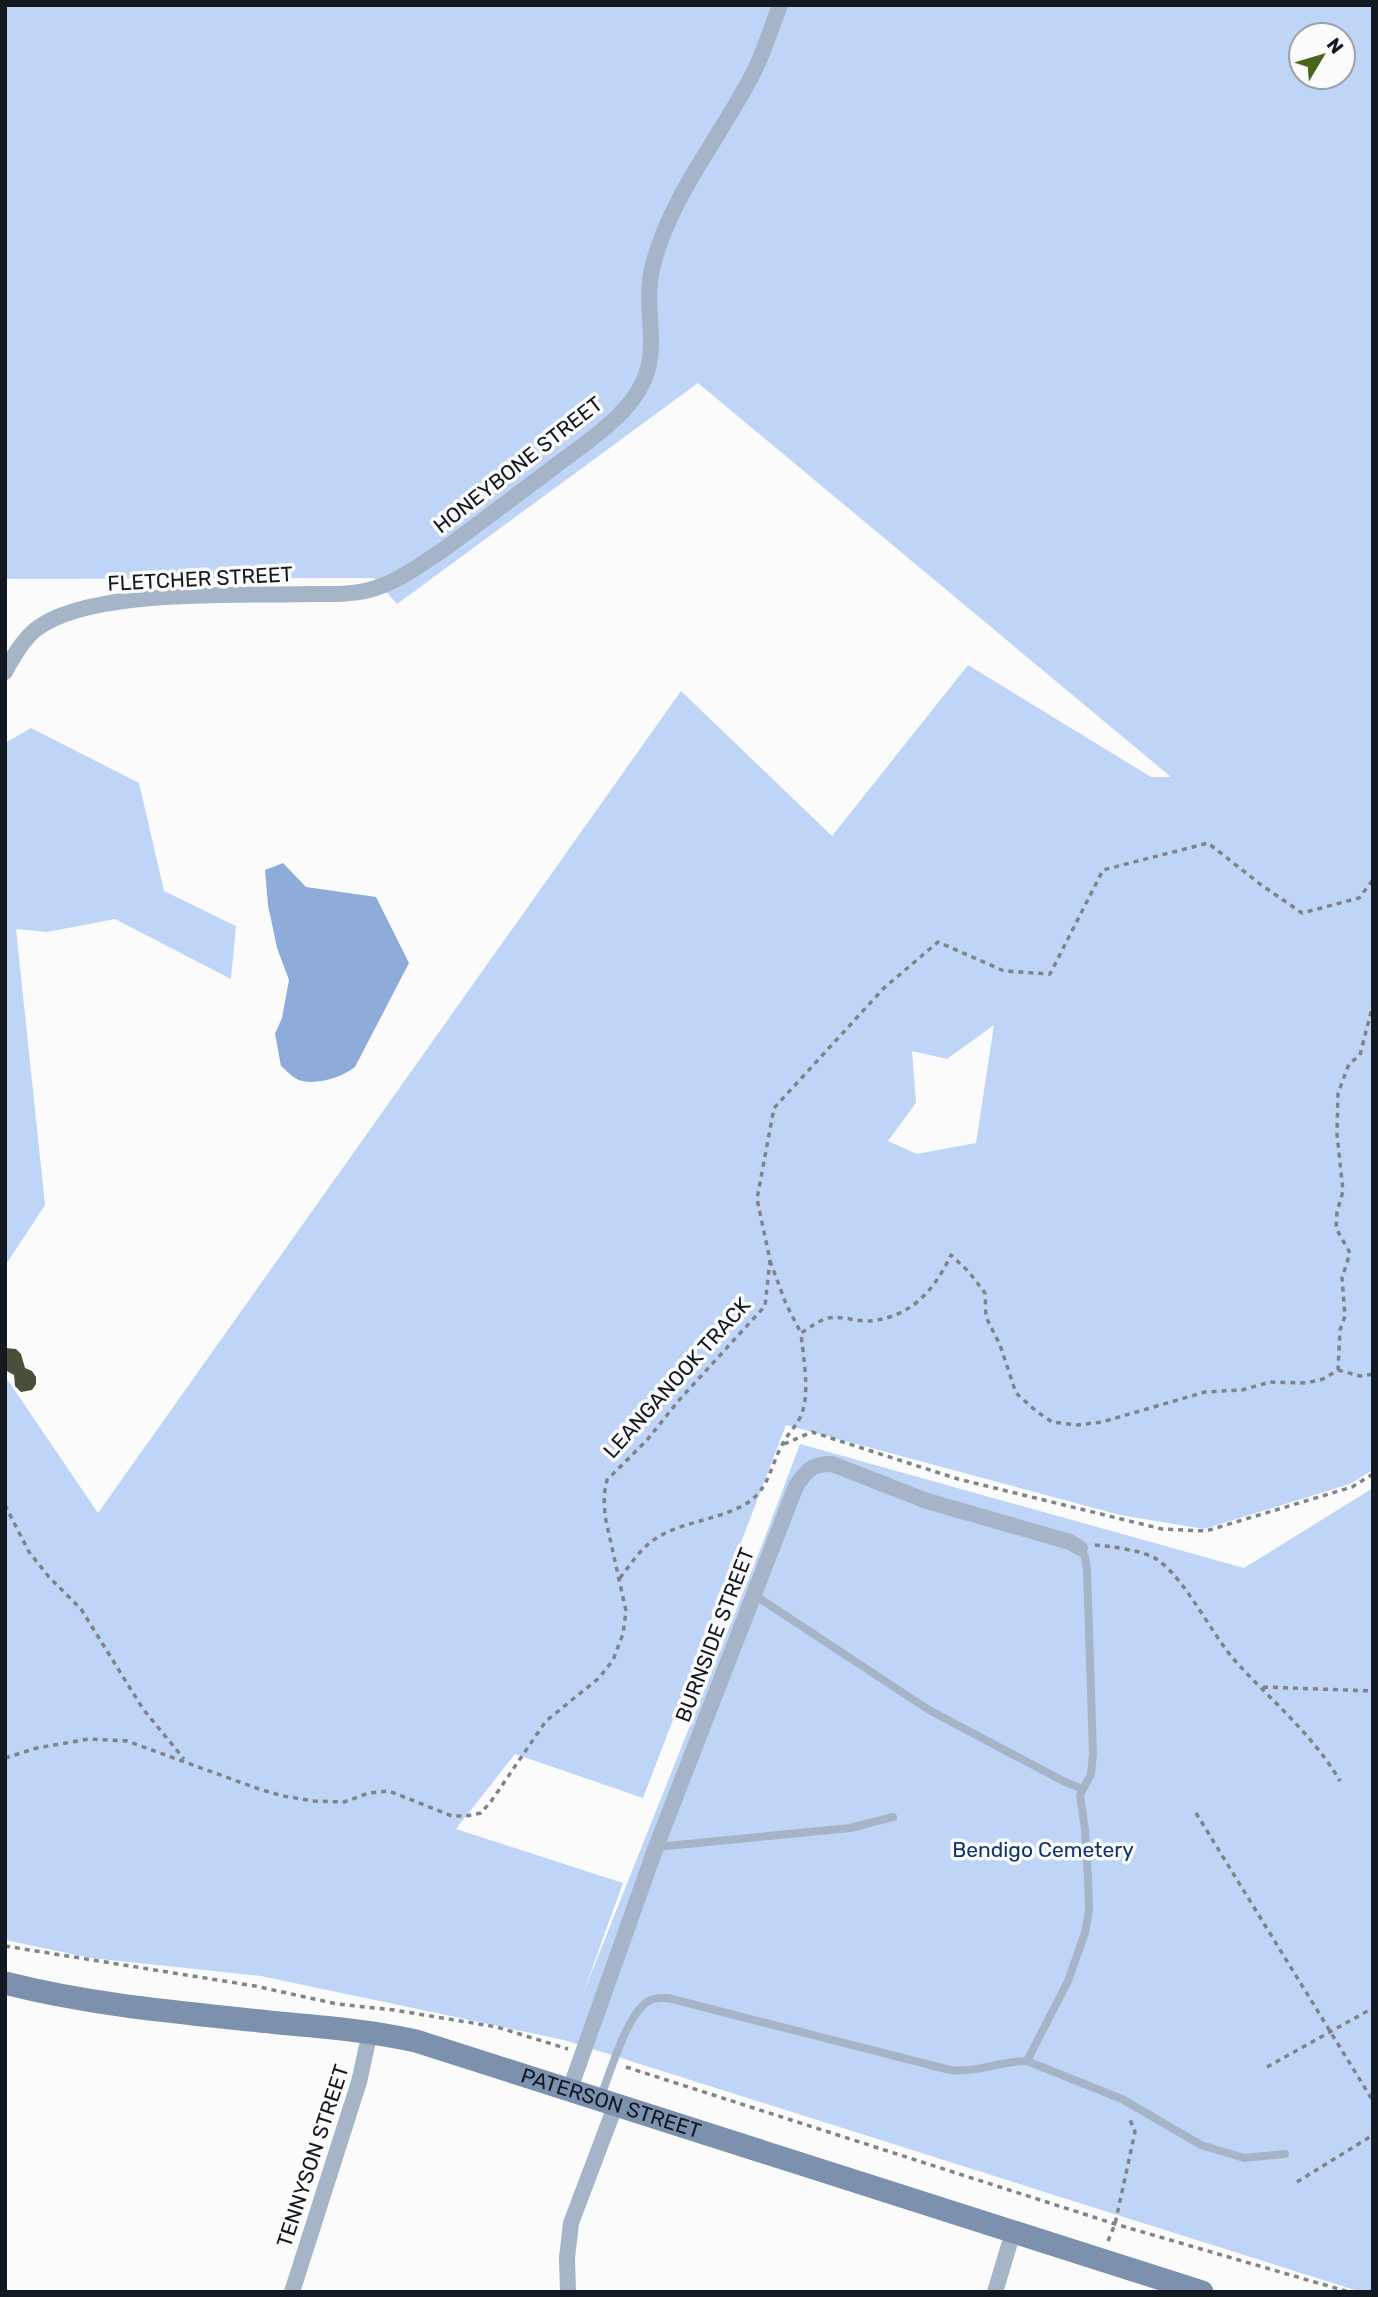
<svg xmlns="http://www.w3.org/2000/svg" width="1378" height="2297" font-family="Rubik,sans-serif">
<rect width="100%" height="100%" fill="#fbfbfb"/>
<path fill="#bed5f8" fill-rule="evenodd" d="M5,5H1373V1470L1350,1484L1204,1529L1120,1515L786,1425L643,1798L515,1754L456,1829L623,1883L581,1999L760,1550L800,1444L1244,1568L1373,1488V2292H1361L564,2040L261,1976L91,1958L5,1940V1376L98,1513L681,691L832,836L968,665L1151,777H1171L698,383L397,604L374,578L5,579ZM1301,35H1343V77H1301ZM994,1025L976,1143L917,1154L888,1141L916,1103L912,1051L947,1059Z
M31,728L139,783L164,891L236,926L231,979L115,919L47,932L16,929L45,1205L5,1266V743Z"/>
<path fill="#8eacd9" d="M283,863L306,887L376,897L409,963L355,1067C343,1077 315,1086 299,1080C293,1078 286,1070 281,1066L275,1034L282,1018L289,980L277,948L268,905L265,870Z"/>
<path fill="#46503a" d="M5,1348L16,1349L21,1354L25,1368L32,1371L36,1377V1384L32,1390L21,1392L15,1386L14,1375L5,1370Z"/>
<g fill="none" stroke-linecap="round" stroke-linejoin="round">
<path stroke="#808387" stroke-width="3.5" stroke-dasharray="5 5" stroke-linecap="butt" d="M770,1261L786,1304L801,1333
M1338,1370L1360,1376L1373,1374
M784,1444L812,1432L958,1479L1162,1529L1206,1531L1352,1487L1373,1474
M5,1505L29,1552L49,1577L81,1609L143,1709L184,1759
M1095,1545C1110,1546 1146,1551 1158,1560C1187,1581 1211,1634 1237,1663C1272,1701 1313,1735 1340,1781
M620,1578C630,1565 639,1551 652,1541C678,1522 714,1521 742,1506C769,1492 769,1469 782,1445C787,1434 798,1425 802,1413C810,1392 803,1355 801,1333C809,1328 817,1322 825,1319C838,1314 856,1322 870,1321C912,1317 934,1290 951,1255L969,1272L985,1293L986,1317L1000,1345L1016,1393L1036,1411L1052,1422L1077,1425L1102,1422L1205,1392L1242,1390L1270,1382L1306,1383L1323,1379L1338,1370L1340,1330L1345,1316L1342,1278L1350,1253L1336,1228L1337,1212L1343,1191L1337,1134L1338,1093L1349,1064L1360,1055L1373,1004
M1263,1687L1373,1691
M5,1758L37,1748L89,1739L127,1741L259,1789L283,1796L314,1801L344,1802L369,1793L389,1791L452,1816H466L481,1813L492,1800L546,1721L599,1678L613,1660L623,1634L626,1611L605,1516L604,1495L607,1480L647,1440L680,1399L765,1306L770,1260L757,1199L774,1108L884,988L938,942L1004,971L1050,974L1103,870L1208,843L1260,884L1302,913L1359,898L1373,880
M1196,1813L1373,2101
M5,1946L255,1986L337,2004L394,2010L497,2027L568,2049
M626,2067L1115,2224L1349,2292
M1267,2067L1373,2008
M1297,2182L1373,2135
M1108,2241L1115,2224L1135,2132L1129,2117"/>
<path stroke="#a6b4c8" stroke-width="8" d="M753,1594L929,1710L1065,1782L1083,1789
M656,1847L850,1828L893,1817
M1027,2061L1068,1981L1085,1933L1089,1910L1088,1878L1085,1830L1080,1795L1091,1774L1093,1754L1087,1570L1085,1557L1080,1548
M601,2096C610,2073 627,2015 647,2002C654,1997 661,1998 668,1998L950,2070C977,2073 1000,2061 1027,2061L1122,2099L1201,2145L1244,2158L1285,2154"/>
<path stroke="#a6b4c8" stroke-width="16" d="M5,672C13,657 22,641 35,630C87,588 238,596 306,594C327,594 349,595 369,590C396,583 417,567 440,552C475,527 508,501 542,476C572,452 617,425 637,393C664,352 642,313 652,269C667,204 712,148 744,90C760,64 769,34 780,5
M570,2089L656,1847L796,1486C806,1471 813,1463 832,1464L927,1501L1070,1542L1080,1548
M292,2292L359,2082L370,2032
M568,2292L567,2258L571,2223L616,2104
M995,2292L1013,2232"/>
<path stroke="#7c91ae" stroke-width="23" id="s1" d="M5,1983C95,2006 187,2013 279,2023C325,2027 371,2031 416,2041L1202,2292"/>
</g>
<g text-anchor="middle" stroke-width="7" stroke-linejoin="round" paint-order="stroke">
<g font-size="21" fill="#131921" stroke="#fbfbfb">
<text transform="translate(518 465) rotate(-38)" y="7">HONEYBONE STREET</text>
<text transform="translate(200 579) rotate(-3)" y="7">FLETCHER STREET</text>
<text transform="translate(677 1378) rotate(-48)" y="7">LEANGANOOK TRACK</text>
<text transform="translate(715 1635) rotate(-69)" y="7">BURNSIDE STREET</text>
<text dy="7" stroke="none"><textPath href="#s1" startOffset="620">PATERSON STREET</textPath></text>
<text transform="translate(313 2156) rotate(-72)" y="7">TENNYSON STREET</text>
</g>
<g font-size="21" fill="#0e356b" stroke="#fbfbfb">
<text x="1043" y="1857">Bendigo Cemetery</text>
</g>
</g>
<rect width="1378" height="2297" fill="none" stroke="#131921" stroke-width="14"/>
<g transform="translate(1322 56) rotate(52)"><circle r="33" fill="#fbfbfb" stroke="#9ea1a4" stroke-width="2"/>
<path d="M0-5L12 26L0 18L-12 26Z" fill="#496619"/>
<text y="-10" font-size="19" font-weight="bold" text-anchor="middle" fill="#131921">N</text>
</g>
</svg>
